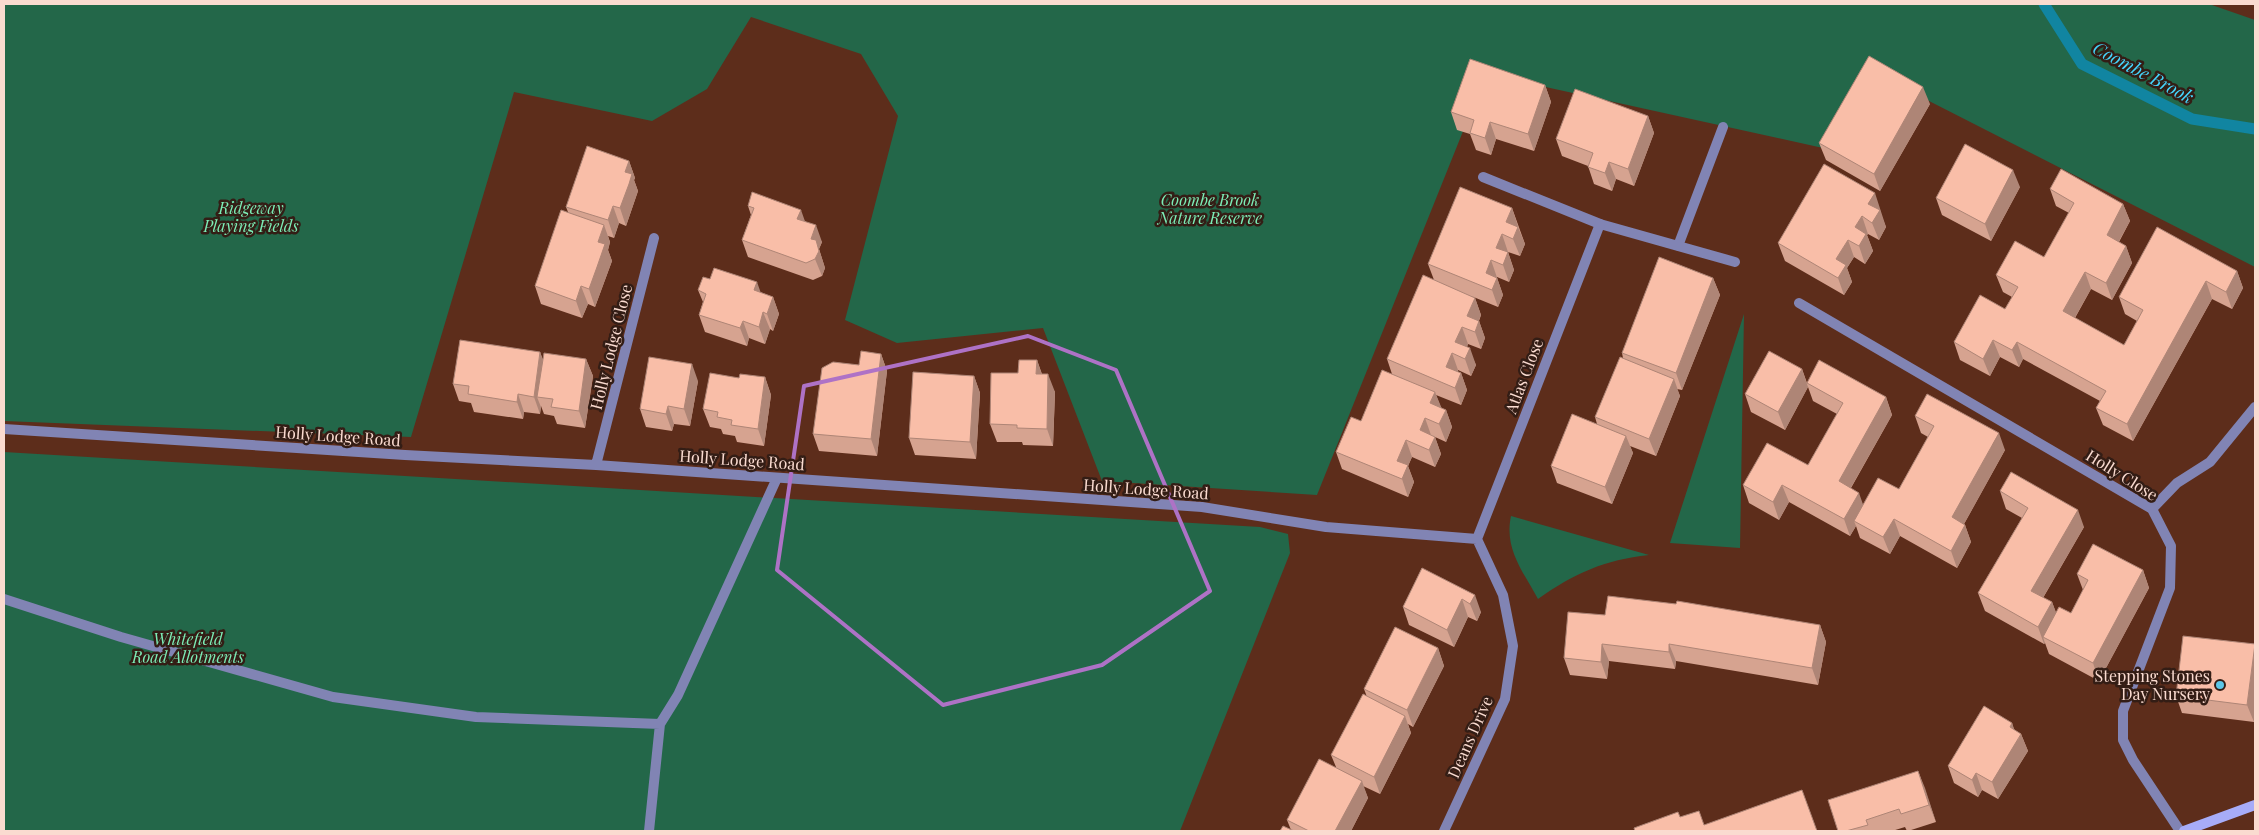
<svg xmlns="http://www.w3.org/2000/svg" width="2259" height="835" font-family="'Playfair Display',serif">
<rect width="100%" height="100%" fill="#5d2d1b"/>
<path fill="#236749" d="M4,4H2209L2255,20V267L1880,76L1823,148L1486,74L1317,495L1102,481L1043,328L897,343L845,320L898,116L861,54L751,17L707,89L652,121L514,92L411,437L4,421Z
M1744,314L1740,548L1670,543Z
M4,452L1260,527L1288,534L1290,553L1180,831H4Z
M1511,516L1649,555C1604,560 1575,573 1538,599C1523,571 1504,549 1511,516Z"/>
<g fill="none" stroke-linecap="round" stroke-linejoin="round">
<path stroke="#1185a1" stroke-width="11" d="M2044,4L2082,64L2192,119L2255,129"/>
<path stroke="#8184b4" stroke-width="10" d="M1483,177L1600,224L1735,262
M1678,246L1723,127
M2152,509L2177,483L2210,462L2255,407
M4,599L121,637L333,697L476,717L660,724
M649,831L660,724L678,695L777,478"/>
<path stroke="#8184b4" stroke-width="10" d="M1799,303L2152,509L2171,546L2170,588L2123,711V740L2133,760L2180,831
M4,429L405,455L596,465L1202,507L1326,527L1477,539
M596,465L654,238
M1477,539L1600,224
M1444,831L1505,699L1513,646L1503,595L1477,539"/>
<path stroke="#a7acf8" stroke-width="10" d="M2184,831L2255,805"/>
</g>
<path fill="#d6a390" d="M1545,85L1551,102L1534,151L1496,139L1491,155L1476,150L1470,134L1457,130L1451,112Z
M1930,104L1880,191L1826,160L1819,143Z
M1648,116L1654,133L1634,186L1616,179L1612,191L1594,184L1588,166L1562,156L1556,139Z
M629,161L635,178L634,180L638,191L626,226L619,223L614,238L608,236L610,242L608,250L612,261L595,307L588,304L582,318L541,304L535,286L568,212L566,207Z
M2020,187L1991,241L1942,215L1936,198Z
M2050,189L2123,204L2130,221L2119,242L2126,246L2132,263L2112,300L2091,289L2075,318L2124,345L2137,321L2125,314L2119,297L2237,271L2243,288L2232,309L2212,299L2133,441L2103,425L2096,408L2100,401L2023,359L2019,367L2000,357L1990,376L1960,360L1954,342L2005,309L2012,297L2003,292L1996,275L2044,257L2069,213L2056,206Z
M748,206L805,221L822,242L819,249L825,268L822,276L813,280L748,257L742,240L751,215Z
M1512,208L1525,244L1520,256L1508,252L1514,270L1509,282L1497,277V278L1503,295L1498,307L1471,296L1475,298L1481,315L1479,321L1485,338L1481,349L1468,344L1467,347L1476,365L1471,376L1458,370V372L1461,373L1467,390L1461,405L1436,395L1441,408L1446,410L1452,427L1446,442L1435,437L1441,454L1435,467L1412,457L1408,466L1414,482L1408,497L1342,469L1336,452L1361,421L1392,374L1387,359L1434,280L1428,264Z
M1881,211L1880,212L1886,227L1879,240L1868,234L1867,235L1873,251L1865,264L1854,257L1847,268L1852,282L1844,295L1785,261L1778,243Z
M1713,278L1720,295L1682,390L1677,389L1680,396L1656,456L1630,446L1633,453L1612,504L1557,483L1551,466L1597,424L1595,417L1623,358L1622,353Z
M698,290L760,292L773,297L779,314L773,331L770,329L765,344L749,338L747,346L705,332L699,315L703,302Z
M540,352L543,360L586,359L593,376L585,428L557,424L554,416L544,414L541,406L540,414L524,412L523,419L474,412L471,403L459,401L453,384Z
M881,354L887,371L877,456L819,451L813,434L859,365Z
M1037,360L1042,374L1055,392L1053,446L1023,445L1022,442H997L990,424L1018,373Z
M1802,369L1807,383L1886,397L1892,415L1851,488L1863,505L1899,489L1928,437L1921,433L1915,416L2005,450L1964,524L1965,525L1971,542L1957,568L1900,536L1890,554L1860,538L1856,526L1850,536L1789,502L1779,520L1749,503L1743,485L1808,465L1837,414L1813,401L1808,387L1785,430L1751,412L1745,394Z
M974,376L980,393L976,459L915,455L909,438Z
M765,377L771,395L764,446L737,442L735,436L723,434L721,429L710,427L703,409Z
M698,381L690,426L674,424L672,431L646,427L640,409Z
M2000,491L2084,527L2043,598L2052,602L2056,613H2071L2083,590L2077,574L2143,570L2149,588L2099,681L2049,654L2045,643L2044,644L1985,611L1978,593L2022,518L2006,509Z
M1422,568L1481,612L1477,621L1468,617L1454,647L1409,625L1403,607Z
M1605,615L1820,625L1826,642L1818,685L1676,661L1675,669L1609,661L1607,679L1570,675L1564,658Z
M2255,644V710L2254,722L2182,713L2176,696Z
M1438,648L1444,666L1413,727L1408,724L1411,733L1380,794L1363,786L1368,798L1351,831H1280L1291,830L1287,820L1336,767L1331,755L1367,697L1364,689Z
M2012,723L2014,730L2021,734L2028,751L1998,799L1982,790L1978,797L1954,783L1948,766Z
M1918,771L1936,822L1908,831H1907L1905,827L1892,831H1838Z"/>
<path fill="#ae8576" d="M1545,85L1551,102L1534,151L1528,134Z
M1923,87L1930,104L1880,191L1874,174Z
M1648,116L1654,133L1634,186L1628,169Z
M1490,122L1496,139L1491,155L1485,138Z
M629,161L635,178L634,180L638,191L626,226L620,208L625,172Z
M1609,162L1616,179L1612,191L1605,173Z
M2013,170L2020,187L1991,241L1985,224Z
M1875,193L1886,227L1879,240L1872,223L1868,204Z
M2123,204L2130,221L2113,252L2107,235Z
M613,206L619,223L614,238L608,220Z
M1512,208L1518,226L1512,239L1506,222Z
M801,210L807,227L797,219Z
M1862,216L1868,234L1867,235L1873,251L1865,264L1859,246L1855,227Z
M604,225L610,242L608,250L612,261L595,307L589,289L598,242Z
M816,225L822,242L819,249L825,268L822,276L815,259L811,239Z
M1518,227L1525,244L1520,256L1513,239Z
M1502,234L1508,252L1503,265L1496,248Z
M1848,240L1854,257L1847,268L1852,282L1844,295L1838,278L1836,259Z
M2126,246L2132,263L2112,300L2106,283Z
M1508,252L1514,270L1509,282L1503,265Z
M1491,260L1503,295L1498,307L1486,273Z
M2237,271L2243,288L2232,309L2226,292Z
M2085,272L2091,289L2069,328L2063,311Z
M1713,278L1720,295L1682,390L1676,373Z
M2206,281L2212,299L2133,441L2127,424Z
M757,282L763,299L754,290Z
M581,286L588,304L582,318L576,301Z
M773,297L779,314L773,331L767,314Z
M1475,298L1481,315L1474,332L1467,316Z
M763,312L770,329L765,344L759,327Z
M743,321L749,338L747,346L740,328Z
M1479,321L1485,338L1481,349L1475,332Z
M1462,327L1468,344L1462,358L1455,342Z
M1993,340L2000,357L1990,376L1983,359Z
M2017,342L2023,359L2019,367L2012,350Z
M1470,348L1476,365L1471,376L1465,359Z
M540,352L546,369L537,397L541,407L540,414L534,397Z
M1452,353L1458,370L1452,384L1446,367Z
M881,354L887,371L877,456L871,439Z
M586,359L593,376L585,428L579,411Z
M1037,360L1043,378L1036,374Z
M692,364L698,381L690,426L684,409Z
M1802,369L1808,387L1785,430L1778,412Z
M1461,373L1467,390L1461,405L1455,388Z
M1048,374L1055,392L1053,446L1047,429Z
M974,376L980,393L976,459L970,442Z
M765,377L771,395L764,446L758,429Z
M1674,379L1680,396L1656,456L1649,439Z
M1435,392L1442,409L1430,403Z
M518,394L524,412L523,419L517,402Z
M1886,397L1892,415L1845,498L1839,481Z
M668,406L674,424L672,431L666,414Z
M1446,410L1452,427L1446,442L1439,424Z
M1425,418L1431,435L1420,430Z
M1999,433L2005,450L1958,535L1952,517Z
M1626,436L1633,453L1612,504L1605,487Z
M1435,437L1441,454L1435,467L1429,450Z
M1406,440L1412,457L1408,466L1414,482L1408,497L1402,479L1397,461Z
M1782,485L1789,502L1779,520L1773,502Z
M1859,493L1865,510L1854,521L1856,526L1850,536L1844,519Z
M2078,510L2084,527L2037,608L2031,591Z
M1894,519L1900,536L1890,554L1883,537Z
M1965,525L1971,542L1957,568L1951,551Z
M2143,570L2149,588L2099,681L2093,663Z
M1475,595L1481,612L1477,621L1470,604Z
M1462,599L1468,617L1454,647L1447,630Z
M2052,602L2059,620L2043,637L2045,643L2044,644L2038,627Z
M1820,625L1826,642L1818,685L1812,668Z
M1602,644L1609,661L1607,679L1601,662Z
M1669,644L1676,661L1675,669L1669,652Z
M2255,644V710L2254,722L2247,705Z
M1438,648L1444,666L1413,727L1407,710Z
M1405,716L1411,733L1380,794L1374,777Z
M2012,723L2018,740L2021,734L2028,751L1998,799L1992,782L2010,727Z
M1918,771L1925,788L1936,822L1929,805Z
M1976,773L1982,790L1978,797L1972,780Z
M1362,781L1368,798L1351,831H1335Z"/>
<path fill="#f9bea8" stroke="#ae8576" d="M1869,56L1923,87L1874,174L1819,143Z
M1470,59L1545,85L1528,134L1490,122L1485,138L1470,133L1474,120L1451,112Z
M1575,89L1648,116L1628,169L1609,162L1605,173L1588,167L1593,153L1556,139Z
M1965,144L2013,170L1985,224L1936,198Z
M587,146L629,161L625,172L632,174L629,184L620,208L613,206L608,220L566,207Z
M1824,164L1875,193L1868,204L1880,210L1872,223L1862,216L1855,227L1866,234L1859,246L1848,240L1836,259L1846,265L1838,278L1778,243Z
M2061,169L2123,204L2107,235L2126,246L2106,283L2085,272L2063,311L2124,345L2143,310L2119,297L2157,227L2237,271L2226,292L2206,281L2127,424L2096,408L2106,391L2017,342L2012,350L1993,340L1983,359L1954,342L1980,295L2005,309L2018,287L1996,275L2015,241L2044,257L2074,203L2050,189Z
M1460,187L1512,208L1506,222L1518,227L1513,239L1502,234L1496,248L1508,252L1503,265L1491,260L1486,273L1497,278L1492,290L1428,264Z
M752,192L801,210L797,219L816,225L811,239L816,240L819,251L815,259L806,263L742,240L754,208L748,206Z
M561,210L604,225L598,242L605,244L597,267L589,289L581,286L576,301L535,286Z
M1659,257L1713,278L1676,373L1622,353Z
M714,268L757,282L754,290L773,297L767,314L763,312L759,327L743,321L740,328L699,315L706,294L698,290L703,277L710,279Z
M1423,275L1475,298L1467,316L1479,321L1475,332L1462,327L1455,342L1470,348L1465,359L1452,353L1446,367L1461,373L1455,388L1387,359Z
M460,340L540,352L534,397L518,394L517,402L468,394L469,386L453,384Z
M861,351L881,354L871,439L813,434L822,368L833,362L859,365Z
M1769,351L1802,369L1778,412L1745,394Z
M544,353L586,359L579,411L551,407L553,399L537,397Z
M649,357L692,364L684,409L668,406L666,414L640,409Z
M1620,357L1674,379L1649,439L1595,417Z
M1019,360H1037L1036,374H1048L1047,429L1017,428V425L990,424L991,373H1018Z
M1819,360L1886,397L1839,481L1859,493L1844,519L1782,485L1773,502L1743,485L1767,443L1808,465L1843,403L1807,383Z
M1382,370L1435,392L1430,403L1446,410L1439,424L1425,418L1420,430L1435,437L1429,450L1406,440L1397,461L1408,465L1402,479L1336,452L1351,417L1361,421Z
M913,372L974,376L970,442L909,438Z
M710,373L739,378L740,374L765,377L758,429L731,425L732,420L717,417L718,412L703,409Z
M1927,394L1999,433L1952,517L1965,525L1951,551L1894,519L1883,537L1854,521L1878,478L1899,489L1934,426L1915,416Z
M1572,414L1626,436L1605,487L1551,466Z
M2011,472L2078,510L2031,591L2052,602L2038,627L1978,593L2028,508L2000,491Z
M2093,544L2143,570L2093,663L2043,637L2059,607L2071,613L2088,580L2077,574Z
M1422,568L1475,595L1470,604L1462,599L1447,630L1403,607Z
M1608,596L1676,604L1677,601L1820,625L1812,668L1669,644V652L1602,644L1601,662L1564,658L1568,612L1605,615Z
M1395,627L1438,648L1407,710L1364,689Z
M2183,636L2255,644L2247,705L2176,696Z
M1363,694L1405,716L1374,777L1331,755Z
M1984,706L2012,723L2010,727L2021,734L1992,782L1976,773L1972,780L1948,766Z
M1319,759L1362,781L1335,831H1309L1287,820Z
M1918,771L1929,805L1901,814L1899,809L1866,820L1868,825L1846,831H1838L1828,800Z
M1802,790L1817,831H1635L1634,828L1678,812L1680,817L1699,811L1704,825Z
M1283,826L1294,831H1280Z"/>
<path fill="none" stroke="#ae72c6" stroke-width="4" stroke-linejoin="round" d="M1028,336L1116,370L1210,591L1102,665L943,705L777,570L804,386Z"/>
<circle fill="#5cc7e8" stroke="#331d15" stroke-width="2" cx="2220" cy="685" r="5"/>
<g text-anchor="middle" stroke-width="5" stroke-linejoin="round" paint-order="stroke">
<g font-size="16" font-style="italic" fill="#7cedb6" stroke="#331d15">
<text x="1210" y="206">Coombe Brook<tspan x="1210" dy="18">Nature Reserve</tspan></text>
<text x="251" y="214">Ridgeway<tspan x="251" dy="18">Playing Fields</tspan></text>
<text x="188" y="645">Whitefield<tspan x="188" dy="18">Road Allotments</tspan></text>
</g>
<g font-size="16" fill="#fadbd0" stroke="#331d15">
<text transform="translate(611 347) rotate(-76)" y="6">Holly Lodge Close</text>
<text transform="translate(1524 376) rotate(-69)" y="6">Atlas Close</text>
<text transform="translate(338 436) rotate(4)" y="6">Holly Lodge Road</text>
<text transform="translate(742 460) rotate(4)" y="6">Holly Lodge Road</text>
<text transform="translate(2122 475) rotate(32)" y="6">Holly Close</text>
<text transform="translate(1146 489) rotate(4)" y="6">Holly Lodge Road</text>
<text transform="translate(1470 737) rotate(-66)" y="6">Deans Drive</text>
</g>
<g font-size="16" fill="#fadbd0" stroke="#331d15" text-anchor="end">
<text x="2210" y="682">Stepping Stones<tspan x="2210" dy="18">Day Nursery</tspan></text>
</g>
<g font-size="18" font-style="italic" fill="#45d5fd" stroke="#331d15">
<text transform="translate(2143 73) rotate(28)" y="6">Coombe Brook</text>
</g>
</g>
<rect width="2259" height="835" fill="none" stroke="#fadbd0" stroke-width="10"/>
</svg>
